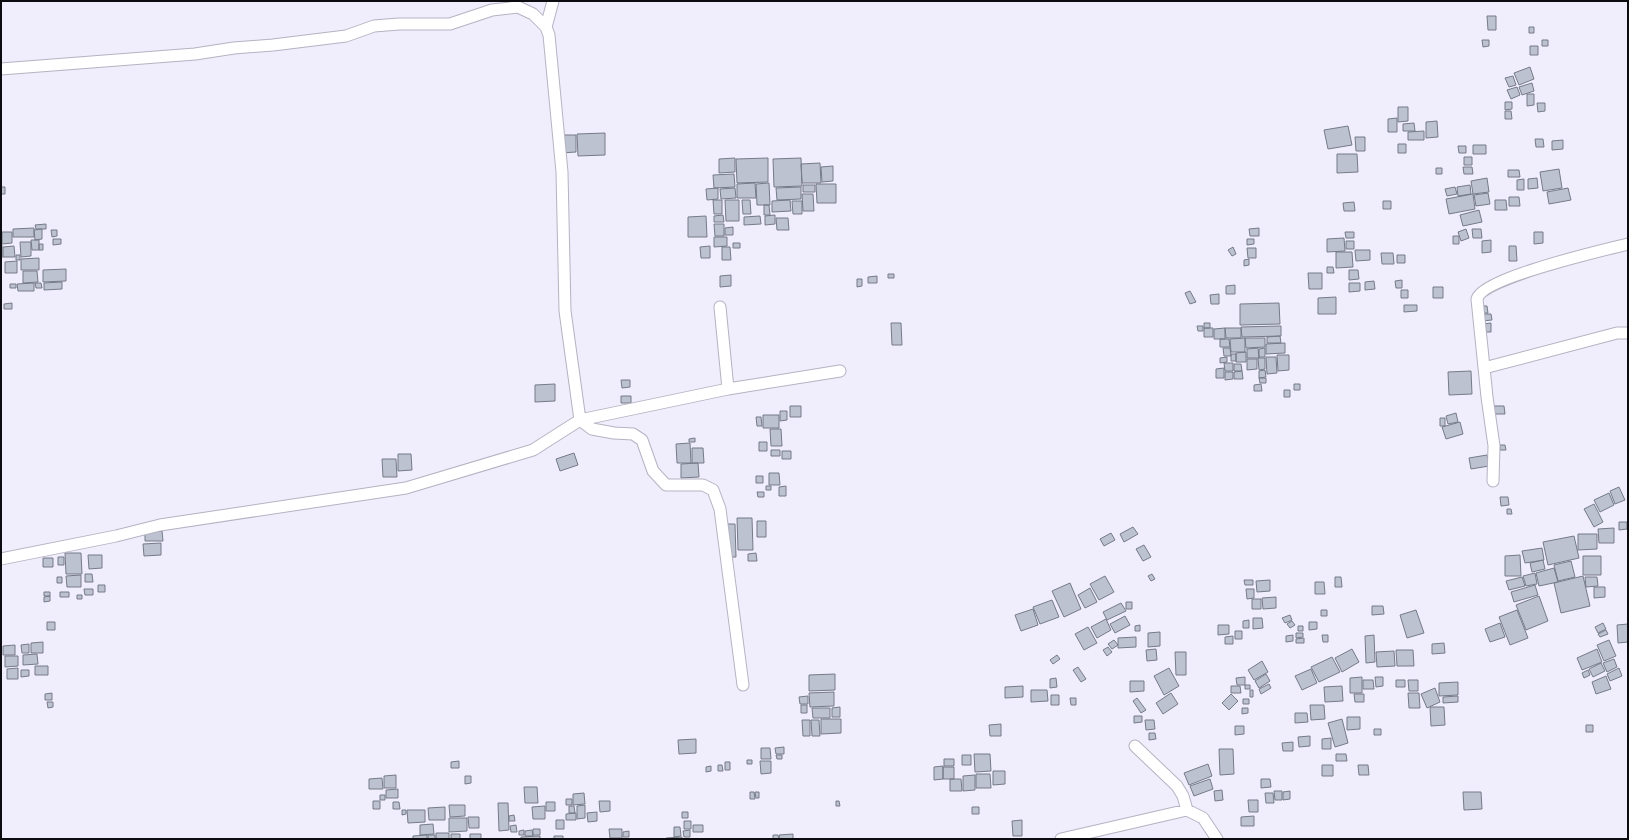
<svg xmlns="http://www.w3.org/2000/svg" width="1629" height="840" font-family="Georgia,serif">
<rect width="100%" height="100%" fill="#f0edfd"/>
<path fill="#bdc2d1" stroke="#767b88" d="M1487,16H1496V30H1488Z
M1529,27H1534V33H1529Z
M1482,40H1489V46L1483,47Z
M1542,40H1548V46H1542Z
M1530,46H1538V55H1530Z
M1530,67L1534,79L1519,85L1514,73Z
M1513,76L1516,85L1509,87L1505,78Z
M1532,83L1534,91L1522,95L1519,87Z
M1517,87L1520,95L1511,99L1507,90Z
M1527,94H1534V105L1527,106Z
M1505,102H1512V109L1505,110Z
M1537,103H1545V111L1538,112Z
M1398,107H1408V121L1398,122Z
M1505,111H1511L1512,119H1505Z
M1397,118V132H1388V119Z
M1437,121L1438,137L1426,138V122Z
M1414,123L1415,131H1403V124Z
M1348,126L1352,145L1328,149L1324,130Z
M1424,131V140H1408V132Z
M605,133V155L578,156L577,134Z
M560,135H576V152L561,153Z
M1355,137H1365V151H1356Z
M1535,139H1543L1544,147H1536Z
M1563,140V149L1552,150V141Z
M1398,144H1406V153H1398Z
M1473,145H1486V154H1473Z
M1458,146H1466V153H1459Z
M1337,154H1357L1358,172L1337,173Z
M1464,157H1472V165H1464Z
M735,158V172L719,173V159Z
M768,158V182L737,183L736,159Z
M801,158L802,186L774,187L773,159Z
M820,163L821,183H802L801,164Z
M833,166V181L822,182L821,167Z
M1463,167H1472L1473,174H1464Z
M1436,168H1442V174H1436Z
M1559,169L1562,188L1543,191L1540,172Z
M1508,170H1519L1520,177H1508Z
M734,174L735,187L714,188L713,175Z
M1487,178L1489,192L1473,194L1471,181Z
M1537,178L1538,188L1528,189V179Z
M1524,179V190H1517V180Z
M755,183L756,198H737V184Z
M769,183L770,205H757L756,184Z
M816,184H836V203H817Z
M803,185H815V192H803Z
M1470,185L1471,194L1458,196L1457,187Z
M1,187H5V194H1Z
M801,187V199L777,200L776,188Z
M1455,187L1457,194L1447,196L1445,189Z
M718,188V199L707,200L706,189Z
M735,188L736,198L721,199L720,189Z
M1568,188L1571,200L1549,204L1547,192Z
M1488,193L1490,204L1476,206L1474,195Z
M802,194H813L814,211H803Z
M1473,194L1475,209L1449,214L1446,199Z
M1509,197H1519L1520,206H1509Z
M713,200H722V214H714Z
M725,200H739V221H726Z
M742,200H750L751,214H743Z
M790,200L791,211L772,212V201Z
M1495,200H1506L1507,210H1495Z
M792,201H802V214H793Z
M1383,201H1391V209H1383Z
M1354,202L1355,211H1344L1343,203Z
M764,205H769L770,215H764Z
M1479,210L1482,222L1463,226L1460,215Z
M723,215L724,222H714V216Z
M775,215V224L765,225V216Z
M706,216L707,237H688V217Z
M760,216L761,224L744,225V217Z
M776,218H788L789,230H777Z
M46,224V229H36L35,225Z
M714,224H724V236H715Z
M733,227V235H725V228Z
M34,228V237H13V229Z
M1259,228V236H1250L1249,229Z
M42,229V239L35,240L34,230Z
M1466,229L1469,238L1461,241L1458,232Z
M1472,229H1481L1482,238H1473Z
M51,230H57V236L52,237Z
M2,232H12V243L2,244Z
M1345,232H1354V238H1346Z
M1534,232H1543V243L1534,244Z
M1453,236H1459V244H1453Z
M714,237H727V246L714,247Z
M1344,238L1345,251L1327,252V239Z
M53,239H61V244L53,245Z
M1247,239H1254V244L1247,245Z
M31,240H39V250H32Z
M1491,240V252L1482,253V241Z
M1346,241H1354V249H1346Z
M20,242H31V256L21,257Z
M733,243H740V248H733Z
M39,244H43V250H39Z
M1,245H2V258H1Z
M14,246L15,257H3V247Z
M710,246V258H701L700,247Z
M1509,246H1516L1517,261H1509Z
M722,247H730L731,260H722Z
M1233,247L1236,254L1232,256L1228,250Z
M1247,248H1256V258H1248Z
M1355,250H1370V260L1356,261Z
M1336,252H1352L1353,267L1336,268Z
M1381,253H1393L1394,264H1382Z
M16,255H20V260H16Z
M1397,255H1405V263H1397Z
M39,258V270H21V259Z
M1249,259V265L1244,266V260Z
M17,261V273H5V262Z
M1327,267H1333L1334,273H1327Z
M66,269V281L43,282V270Z
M1349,270H1358L1359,279L1349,280Z
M23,271H37L38,282L23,283Z
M1308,273H1322V289H1309Z
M888,274H894V278H888Z
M731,275V286L720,287V276Z
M877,276V283H868V277Z
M857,279H862V286L857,287Z
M1402,280V288H1396L1395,281Z
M1374,281L1375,289L1365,290V282Z
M62,282V289L44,290V283Z
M34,283V291H18L17,284Z
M35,283H41L42,288H36Z
M1349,283H1360V291L1349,292Z
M10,284H16V288H10Z
M1235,285V294H1226V286Z
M1433,287H1443V298H1433Z
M1401,290H1408V298H1401Z
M1190,291L1196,302L1190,304L1185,293Z
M1219,294V304H1211L1210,295Z
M1336,297V314H1318V298Z
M12,303V309H4V304Z
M1279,303L1280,324L1240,325V304Z
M1404,305H1417V311L1404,312Z
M1480,306H1487L1488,313H1480Z
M1482,314H1491L1492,320L1482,321Z
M891,323H901L902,345H892Z
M1204,323H1210V328H1204Z
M1491,323V332H1483V324Z
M1197,326H1203V331H1198Z
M1281,326V336L1242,337L1241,327Z
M1204,328H1213V337H1204Z
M1225,328V339H1214V329Z
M1225,328H1241V338H1226Z
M1280,336L1281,343H1267V337Z
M1245,338V352H1231L1230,339Z
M1245,338H1265V347L1246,348Z
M1220,339H1229L1230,347H1220Z
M1285,343V353L1266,354V344Z
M1223,348H1230L1231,356H1224Z
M1258,348L1259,358H1247V349Z
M1265,348V357H1259V349Z
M1246,352V362H1236V353Z
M1231,354H1236V361H1231Z
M1277,355H1289V370L1278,371Z
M1227,357V362L1220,363V358Z
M1266,357H1276L1277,373L1267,374Z
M1258,358H1265V369L1259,370Z
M1247,359H1257V369L1247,370Z
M1224,363H1233V371H1225Z
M1234,364H1241L1242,371H1234Z
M1224,368V378H1216V369Z
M1265,370L1266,377L1259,378V371Z
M1242,371L1243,379H1234V372Z
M1471,371L1472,394L1449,395L1448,372Z
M1225,372H1233V379L1225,380Z
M1259,378H1266V383H1260Z
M621,380H630V387L622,388Z
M555,384V401L535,402V385Z
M1261,384L1262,391H1254V385Z
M1294,384H1300V390H1294Z
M1284,390H1290V397H1284Z
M621,396H631V403H621Z
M790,406H801V417H790Z
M1494,406H1504L1505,414H1494Z
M780,411H787V420L780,421Z
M1456,413L1458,422L1448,424L1446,416Z
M763,415H779V428H763Z
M756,417H761L762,426H757Z
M1440,418H1445V426H1440Z
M1460,422L1463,434L1446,439L1442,427Z
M770,429H781L782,446H771Z
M695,438V442H689V439Z
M759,442H767V451H759Z
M690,443L691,463H677L676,444Z
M1500,445H1505L1506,450H1500Z
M692,448H703L704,463H692Z
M771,450H780V456H771Z
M782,451H791V459H782Z
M574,453L578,465L560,471L556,459Z
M398,454H411L412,470L398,471Z
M1487,455L1489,466L1471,469L1469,458Z
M382,459H396L397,477H383Z
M698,463L699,477L681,478V464Z
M769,473H779L780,485H769Z
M756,476H763V483H756Z
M766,486H771V490H766Z
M786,486V496H779V487Z
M1619,487L1625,500L1615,504L1610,491Z
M757,492H764V497H758Z
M1609,493L1614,505L1600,512L1594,500Z
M1500,497H1508L1509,505L1501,506Z
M1594,504L1603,522L1594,527L1584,509Z
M1507,509H1511L1512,514H1507Z
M737,518H752L753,550H738Z
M757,521H766V537H757Z
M1619,522H1627V529L1619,530Z
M725,524H735L736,557H726Z
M1133,527L1138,534L1124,542L1120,534Z
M1614,528V543H1599L1598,529Z
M162,531L163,541H145V532Z
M1111,533L1115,540L1104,546L1100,539Z
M1578,534H1597V549L1578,550Z
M1574,536L1579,558L1548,565L1543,542Z
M161,543V555L144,556L143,544Z
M1144,545L1151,557L1143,561L1136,549Z
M1542,548L1544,560L1525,563L1522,551Z
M65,553H81L82,574H66Z
M756,553L757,561H748V554Z
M88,555H102V568L89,569Z
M1520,555L1521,576H1505V556Z
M1583,556H1601V575H1583Z
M58,557H64V565H58Z
M43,558H53V567H43Z
M1543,560L1545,569L1532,572L1530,563Z
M1571,561L1575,577L1558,581L1554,565Z
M1554,568L1558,582L1539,586L1536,573Z
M1535,573L1537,584L1526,586L1523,576Z
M85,574H92L93,582H85Z
M1152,574L1155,579L1151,581L1148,576Z
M81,575V587H67L66,576Z
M1105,576L1114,592L1099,600L1090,584Z
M1583,576L1590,606L1561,613L1554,583Z
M57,577H62V583H57Z
M1335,577H1341L1342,587H1335Z
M1522,577L1525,586L1509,590L1506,581Z
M1585,577H1597L1598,586L1586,587Z
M1244,580H1253V585H1245Z
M1270,580V591L1257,592L1256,581Z
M1315,582H1324L1325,594H1315Z
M1070,583L1081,609L1064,617L1052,591Z
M98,585H105V592H98Z
M1535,585L1538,595L1514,602L1511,592Z
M1594,587H1605V597L1594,598Z
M1090,588L1097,602L1085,608L1078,595Z
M84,589H93V595H85Z
M1246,589H1254V598L1247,599Z
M44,592H50V596H44Z
M60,592H69V597H60Z
M77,595H82V599H77Z
M50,596V601L44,602V597Z
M1539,596L1548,621L1526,630L1516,605Z
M1276,597V608L1263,609L1262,598Z
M1252,599H1261V609H1252Z
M1052,600L1059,617L1040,624L1033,607Z
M1126,602H1132V609H1126Z
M1121,603L1126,611L1107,620L1103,612Z
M1372,606H1383L1384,614L1372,615Z
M1033,609L1038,625L1021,631L1015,615Z
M1321,610H1327V616H1321Z
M1416,610L1424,633L1407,638L1400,615Z
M1517,610L1528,638L1510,645L1499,617Z
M1290,615L1292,620L1285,623L1282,618Z
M1125,616L1130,625L1115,633L1110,624Z
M1253,618H1262L1263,628L1253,629Z
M1106,619L1111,630L1097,638L1091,627Z
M1249,620V628H1243V621Z
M1292,621L1295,625L1290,628L1287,624Z
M47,622H55V630H47Z
M1309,622H1317V629L1309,630Z
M1500,623L1505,637L1490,642L1485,629Z
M1603,623L1606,629L1598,633L1595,627Z
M1628,624V642L1618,643L1617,625Z
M1140,625V631H1135V626Z
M1218,625H1229V634L1218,635Z
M1298,626H1303V631H1298Z
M1088,627L1097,643L1084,650L1075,634Z
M1606,630L1608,634L1600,637L1598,634Z
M1235,631H1242V639H1235Z
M1160,632V646L1148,647V633Z
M1296,633H1303V637L1296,638Z
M1293,635V641L1286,642V636Z
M1322,635H1328V642H1323Z
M1374,635L1375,662L1366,663L1365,636Z
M1233,636V644H1225V637Z
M1136,637V647L1118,648V638Z
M1304,638V643H1296V639Z
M1114,640L1118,645L1112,649L1108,644Z
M1609,640L1616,656L1604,661L1597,645Z
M43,642V653H31V643Z
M1444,643L1445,653L1432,654V644Z
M29,644V653H22L21,645Z
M15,645V655H3V646Z
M1108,647L1112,652L1107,656L1103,650Z
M1156,649L1157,660L1147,661L1146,650Z
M1352,649L1359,662L1342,672L1335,658Z
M1597,649L1602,662L1582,670L1577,658Z
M1396,650H1413L1414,666H1397Z
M1394,651L1395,666L1377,667L1376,652Z
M1175,652H1186V675H1176Z
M37,654L38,664L23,665V655Z
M1057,655L1060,659L1053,664L1050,660Z
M5,656H18V666L5,667Z
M1332,657L1340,672L1319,682L1311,667Z
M1614,659L1617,667L1607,672L1603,663Z
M1262,661L1268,672L1254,680L1248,670Z
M1601,663L1605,671L1593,677L1589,669Z
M35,666H48V675H35Z
M1078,667L1086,679L1081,682L1073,670Z
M18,668V679H7V669Z
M1169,668L1179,686L1164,695L1154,676Z
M1619,668L1622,676L1610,681L1607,674Z
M1311,669L1317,683L1302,690L1295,676Z
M21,670H29V676L21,677Z
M1588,670L1590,675L1584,678L1582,673Z
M835,674V690L809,691V675Z
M1266,674L1270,681L1259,688L1255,681Z
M1606,676L1611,689L1596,694L1592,682Z
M1245,677V685H1237L1236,678Z
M1362,677V693H1350V678Z
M1375,677H1383V686L1376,687Z
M1056,678L1057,687L1050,688V679Z
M1363,680H1373L1374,689H1363Z
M1396,680H1405V687H1396Z
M1408,680H1418V691H1409Z
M1130,681H1144V691L1130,692Z
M1458,682V695L1439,696V683Z
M1269,684L1271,688L1261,694L1259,689Z
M1245,685H1250V689H1245Z
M1023,686V697L1005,698V687Z
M1231,686H1240L1241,693H1231Z
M1342,686L1343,701L1325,702L1324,687Z
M1435,688L1440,702L1427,708L1421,694Z
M1031,690H1047L1048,701L1031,702Z
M1250,690H1253V697H1250Z
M834,692V706L810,707L809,693Z
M52,693V700H45V694Z
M1171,693L1178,704L1163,714L1156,703Z
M1408,693H1419L1420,708H1409Z
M1231,694L1238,701L1229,710L1222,703Z
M1354,694H1364V702H1355Z
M1051,695H1059V705H1051Z
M808,696V704H800L799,697Z
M1458,696V702L1443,703V697Z
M1070,698H1076V705H1071Z
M1137,698L1146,710L1141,713L1133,701Z
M1243,699H1249V704H1243Z
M47,702H53V707L48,708Z
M801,705H807V713H801Z
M1310,705H1324L1325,719L1311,720Z
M840,707V717H832V708Z
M1430,707H1444L1445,725L1431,726Z
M812,708H830V718H813Z
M1242,708H1248V713L1242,714Z
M1295,713H1307L1308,722L1295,723Z
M1134,716H1142V722L1134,723Z
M1347,717H1360V729L1347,730Z
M821,719H841V733L821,734Z
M1342,719L1348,743L1335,747L1328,723Z
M802,720H810V736H803Z
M811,720H819L820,736H812Z
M1145,720H1154L1155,729L1146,730Z
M1001,724V736H990L989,725Z
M1586,725H1593V732H1586Z
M1235,726H1244V734L1235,735Z
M1374,729H1381V735H1374Z
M1149,733H1155L1156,739L1149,740Z
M1310,736V746L1299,747L1298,737Z
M1331,738V749H1322V739Z
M696,739V753L679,754L678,740Z
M1293,742V751H1283L1282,743Z
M784,747V754H776L775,748Z
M761,748H770L771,759H761Z
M1219,749H1233L1234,774L1220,775Z
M974,754H990L991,771L975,772Z
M1336,754H1346L1347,761H1336Z
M776,755H782V759H777Z
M962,755H971V765H962Z
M944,759H954V766H944Z
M747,760H752V764H747Z
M459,761V768H451V762Z
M760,761H771V773L761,774Z
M725,762H730V770H725Z
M1208,764L1212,776L1189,785L1184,773Z
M718,765H722L723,771H718Z
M1322,765H1333V776H1322Z
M1358,765H1368L1369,775H1359Z
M711,766V771L706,772V767Z
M943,766V779L934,780V767Z
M943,767H954V779H943Z
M993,771H1005V784L993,785Z
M976,774H990L991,788H976Z
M396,775V788H384V776Z
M975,775V790L963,791V776Z
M465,776H471V783L465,784Z
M382,778L383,789H369V779Z
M950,779H961L962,791H950Z
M1210,779L1213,789L1194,796L1190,786Z
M1261,779H1270L1271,787L1261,788Z
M524,787H537L538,803H525Z
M398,789V798H386V790Z
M1222,790L1223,800L1215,801L1214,791Z
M1274,791H1282V800H1275Z
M1290,791V799L1283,800V792Z
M750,792H754L755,799H750Z
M755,792H759V798H756Z
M1463,792H1481L1482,809L1464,810Z
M584,793L585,804L573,805V794Z
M1265,793H1273L1274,803H1266Z
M380,795H385V800H380Z
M566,799H572V805H566Z
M1248,800H1258V812H1249Z
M373,801H380V809H373Z
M599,801H610V811L600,812Z
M836,801H839L840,806H836Z
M393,802H399L400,809H393Z
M546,802H555V811H546Z
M498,803H508L509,830L499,831Z
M449,805H465V816L450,817Z
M585,805V818L577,819V806Z
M545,806V819H533L532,807Z
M569,806H574L575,813H569Z
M445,807V820H429L428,808Z
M972,807H979V814H972Z
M402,810H406V814L402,815Z
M407,810H425V822L408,823Z
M597,812V821L588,822L587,813Z
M682,812H688V818H682Z
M576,813V820H566V814Z
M514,815L515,821H509V816Z
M1254,816V826H1241V817Z
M468,817H479V828H469Z
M449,818H467V831L449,832Z
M556,820H564V829H556Z
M1022,820V836H1013L1012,821Z
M684,821H691V829H684Z
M433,824L434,834L420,835V825Z
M516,825L517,832H511L510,826Z
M693,825H703V832H693Z
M674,827H680L681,836L674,837Z
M533,829H540V835H533Z
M609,829H622V838H610Z
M524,830V835H519V831Z
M532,830L533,836H525V831Z
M690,830V837H684L683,831Z
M629,831V837H623V832Z
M436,833H449V839H436Z
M451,834H460V839H451Z
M470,834H481V839H470Z
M793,834V839H780L779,835Z
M427,835V839H413V836Z
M428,835H435V839H428Z
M773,835H778L779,839H773Z
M540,836V839H521V837Z
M554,836H563V839H554Z
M682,837V839H666V838Z"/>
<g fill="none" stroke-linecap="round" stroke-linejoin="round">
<g stroke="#b5b3c2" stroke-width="13">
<path id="minor" d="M553,1L546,27L549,35L562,172L565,311L580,420L592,429L614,433L633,434L642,440L653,471L666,485H703L713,490L720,509L743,685
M1,69L195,54L234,48L273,45L346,36L374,26L399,24H450L492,10L518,7L533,14L546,27
M720,307L728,389
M1484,368L1617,333H1628
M1493,481L1494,446L1487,397L1477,299C1482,278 1604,250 1628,244
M1,559L116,536L160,525L406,488L533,450L580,420L728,389L840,371
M1135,746L1177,786L1183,796L1187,810
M1061,839L1187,810L1203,818L1217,839"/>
</g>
<use href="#minor" stroke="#fff" stroke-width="11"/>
</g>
<rect width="1629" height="840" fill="none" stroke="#0c0b10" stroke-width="4"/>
</svg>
